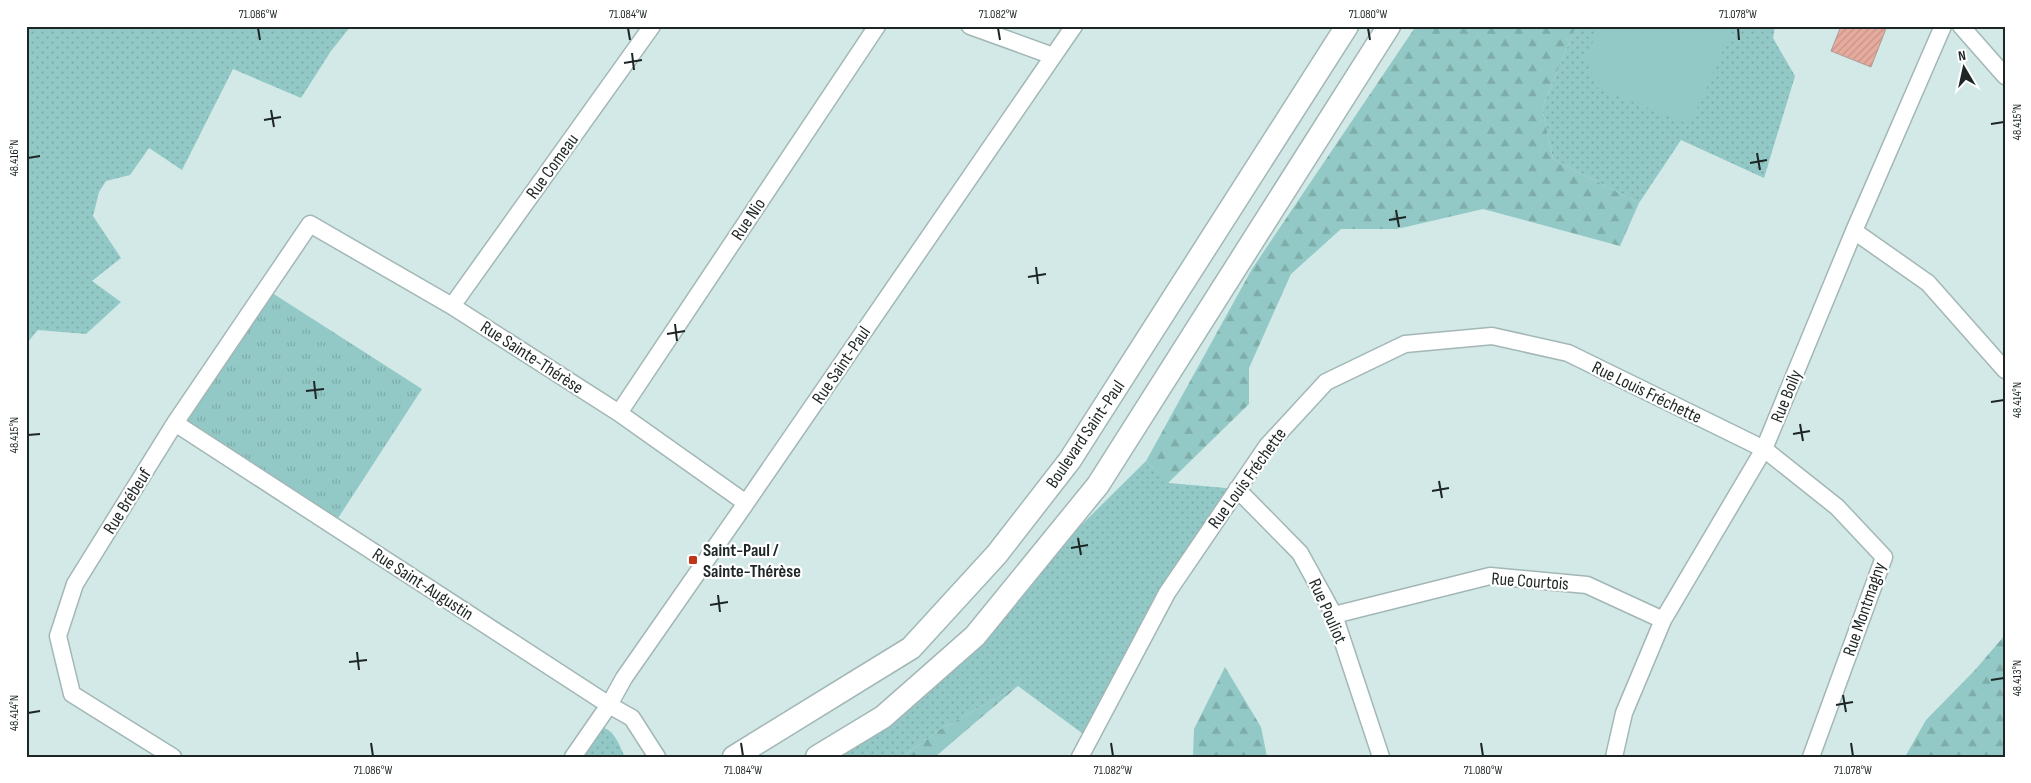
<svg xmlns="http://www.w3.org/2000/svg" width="2031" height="783" font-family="'Sofia Sans Condensed',sans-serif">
<defs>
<pattern id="grass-dots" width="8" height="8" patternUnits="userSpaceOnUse" patternTransform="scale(1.25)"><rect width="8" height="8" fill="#92c8c5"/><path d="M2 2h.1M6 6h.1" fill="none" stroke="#7daca9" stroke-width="1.8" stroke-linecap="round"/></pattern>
<pattern id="forest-firs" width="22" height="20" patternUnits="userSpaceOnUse" patternTransform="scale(1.25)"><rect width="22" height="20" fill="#92c8c5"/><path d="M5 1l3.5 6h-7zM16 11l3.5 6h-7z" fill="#7daca9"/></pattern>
<pattern id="park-tufts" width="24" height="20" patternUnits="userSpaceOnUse" patternTransform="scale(1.25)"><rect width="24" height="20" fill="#92c8c5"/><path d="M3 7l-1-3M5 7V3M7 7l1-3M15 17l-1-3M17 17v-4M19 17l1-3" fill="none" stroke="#7daca9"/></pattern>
<pattern id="building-hatch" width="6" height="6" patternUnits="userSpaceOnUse" patternTransform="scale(1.25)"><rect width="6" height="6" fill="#e7ab9e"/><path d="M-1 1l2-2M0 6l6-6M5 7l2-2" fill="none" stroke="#c69388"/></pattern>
</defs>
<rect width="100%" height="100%" fill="#d2e9e7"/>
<path fill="url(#grass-dots)" d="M26,26H351L331,51L301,98L233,69L182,170L149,148L130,175L106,181L99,192L93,216L121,258L92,281L121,302L86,334L38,330L26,344Z
M1576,26H1775L1773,38L1795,76L1764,178L1681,140L1639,203L1553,159L1542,108Z
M1146,461L1169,483L1237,489L1090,739L1018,686L939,730L902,757H827L1047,559Z
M601,727C615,730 619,745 625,757H573Z"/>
<path fill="url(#forest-firs)" d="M1416,26H1576L1542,108L1553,159L1639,203L1620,246L1483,209L1397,229H1341L1291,274L1249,368V404L1168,483L1146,461L1252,269Z
M2005,635V757H1905L1926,720L1975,670Z
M1225,667L1261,727L1267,757H1193L1194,729Z
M1018,686L935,757H902L939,730Z"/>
<path fill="url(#park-tufts)" d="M266,289L422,389L331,529L175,428Z"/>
<path fill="#92c8c5" d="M1600,26H1734L1690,125L1596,87L1586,57Z"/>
<path fill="url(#building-hatch)" stroke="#ae9b96" d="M1841,26H1887L1871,67L1831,51Z"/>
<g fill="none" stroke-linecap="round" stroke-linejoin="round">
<g stroke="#a2b7b6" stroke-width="19">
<path id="street" d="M970,26L1053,56
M1961,26L2005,76
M1854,231L1928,283L2005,370
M452,306L652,26
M619,413L877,26
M175,423L609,705L632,718L657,757
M1237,489L1300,553L1334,615L1381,757
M1334,615L1490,576L1587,585L1663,620
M173,757L72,694L58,636L75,584L175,423L310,224L452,306L619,413L746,503
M573,757L609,705L624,678L746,503L1074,26
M1080,757L1167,593L1267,446L1326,382L1405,344L1492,336L1568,353L1764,449L1837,507L1884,557L1811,757
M1614,757L1624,713L1663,620L1764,449L1854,231L1943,26"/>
</g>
<g stroke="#a2b7b6" stroke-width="25">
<path id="secondary" d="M734,757L911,648L997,554L1070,460L1347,26
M817,757L883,717L975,636L1098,485L1389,26"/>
</g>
<use href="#street" stroke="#fff" stroke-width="16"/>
<use href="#secondary" stroke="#fff" stroke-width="22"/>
</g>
<path fill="none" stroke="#1d2625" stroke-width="2" d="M258,28L260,40M628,28L630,40M998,28L1000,40M1368,28L1370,40M1738,28L1739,40M632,53L634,70M624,63L642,60M271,110L274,127M264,120L281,117M1991,124L2004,122M1757,153L1760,170M28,158L40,156M1750,163L1767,160M1396,210L1399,227M1389,220L1406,217M1036,267L1038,284M1028,277L1046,274M675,324L677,341M667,334L685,331M314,381L316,399M306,391L324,389M1991,402L2004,400M1800,424L1803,441M1793,434L1810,431M28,435L40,434M1439,481L1442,498M1432,491L1449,488M1078,538L1081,555M1071,548L1088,545M718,595L720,612M710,605L728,602M357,652L359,670M349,662L367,660M1991,680L2004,678M1843,695L1846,712M1836,705L1853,702M28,713L40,711M371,743L373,756M741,743L743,756M1111,743L1113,756M1481,743L1483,756M1851,743L1853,756"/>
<rect fill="#c13618" stroke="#fff" stroke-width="2" x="688" y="555" width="10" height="10" rx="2.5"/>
<g text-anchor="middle" stroke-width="4.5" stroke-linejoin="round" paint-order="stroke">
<g font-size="18" fill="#1d2625" stroke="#fff">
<text transform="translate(552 166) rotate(-54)" y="6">Rue Comeau</text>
<text transform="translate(748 219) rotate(-56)" y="6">Rue Nio</text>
<text transform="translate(532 357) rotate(33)" y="6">Rue Sainte-Thérèse</text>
<text transform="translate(841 365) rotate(-56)" y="6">Rue Saint-Paul</text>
<text transform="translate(1647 392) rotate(26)" y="6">Rue Louis Fréchette</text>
<text transform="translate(1786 396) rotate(-68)" y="6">Rue Boily</text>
<text transform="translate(1085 434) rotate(-56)" y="6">Boulevard Saint-Paul</text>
<text transform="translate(1247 478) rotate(-54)" y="6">Rue Louis Fréchette</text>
<text transform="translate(127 501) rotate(-58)" y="6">Rue Brébeuf</text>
<text transform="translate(1530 581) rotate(4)" y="6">Rue Courtois</text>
<text transform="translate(423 584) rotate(33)" y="6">Rue Saint-Augustin</text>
<text transform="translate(1864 609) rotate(-71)" y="6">Rue Montmagny</text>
<text transform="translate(1328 611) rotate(66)" y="6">Rue Pouliot</text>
</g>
<g font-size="18" font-weight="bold" fill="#1d2625" stroke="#fff" text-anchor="start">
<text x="703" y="556">Saint-Paul /<tspan x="703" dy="21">Sainte-Thérèse</tspan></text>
</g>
</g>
<rect width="2031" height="783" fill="none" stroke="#ffffff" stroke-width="55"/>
<g transform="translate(1964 68) rotate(351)" stroke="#ffffff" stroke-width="4" paint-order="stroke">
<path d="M0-4L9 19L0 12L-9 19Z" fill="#1d2625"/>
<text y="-8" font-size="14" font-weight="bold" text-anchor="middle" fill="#1d2625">N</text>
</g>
<rect x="28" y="28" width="1976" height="728" fill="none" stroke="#1d2625" stroke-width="2"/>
<g font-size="12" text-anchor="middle" fill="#1d2625">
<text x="258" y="18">71.086°W</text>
<text x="628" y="18">71.084°W</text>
<text x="998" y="18">71.082°W</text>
<text x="1368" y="18">71.080°W</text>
<text x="1738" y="18">71.078°W</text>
<text transform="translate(2017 122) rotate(-90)" y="4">48.415°N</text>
<text transform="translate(14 158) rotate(-90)" y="4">48.416°N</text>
<text transform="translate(2017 400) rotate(-90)" y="4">48.414°N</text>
<text transform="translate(14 435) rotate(-90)" y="4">48.415°N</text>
<text transform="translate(2017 678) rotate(-90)" y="4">48.413°N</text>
<text transform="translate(14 713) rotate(-90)" y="4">48.414°N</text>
<text x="373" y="774">71.086°W</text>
<text x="743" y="774">71.084°W</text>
<text x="1113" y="774">71.082°W</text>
<text x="1483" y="774">71.080°W</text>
<text x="1853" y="774">71.078°W</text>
</g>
</svg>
